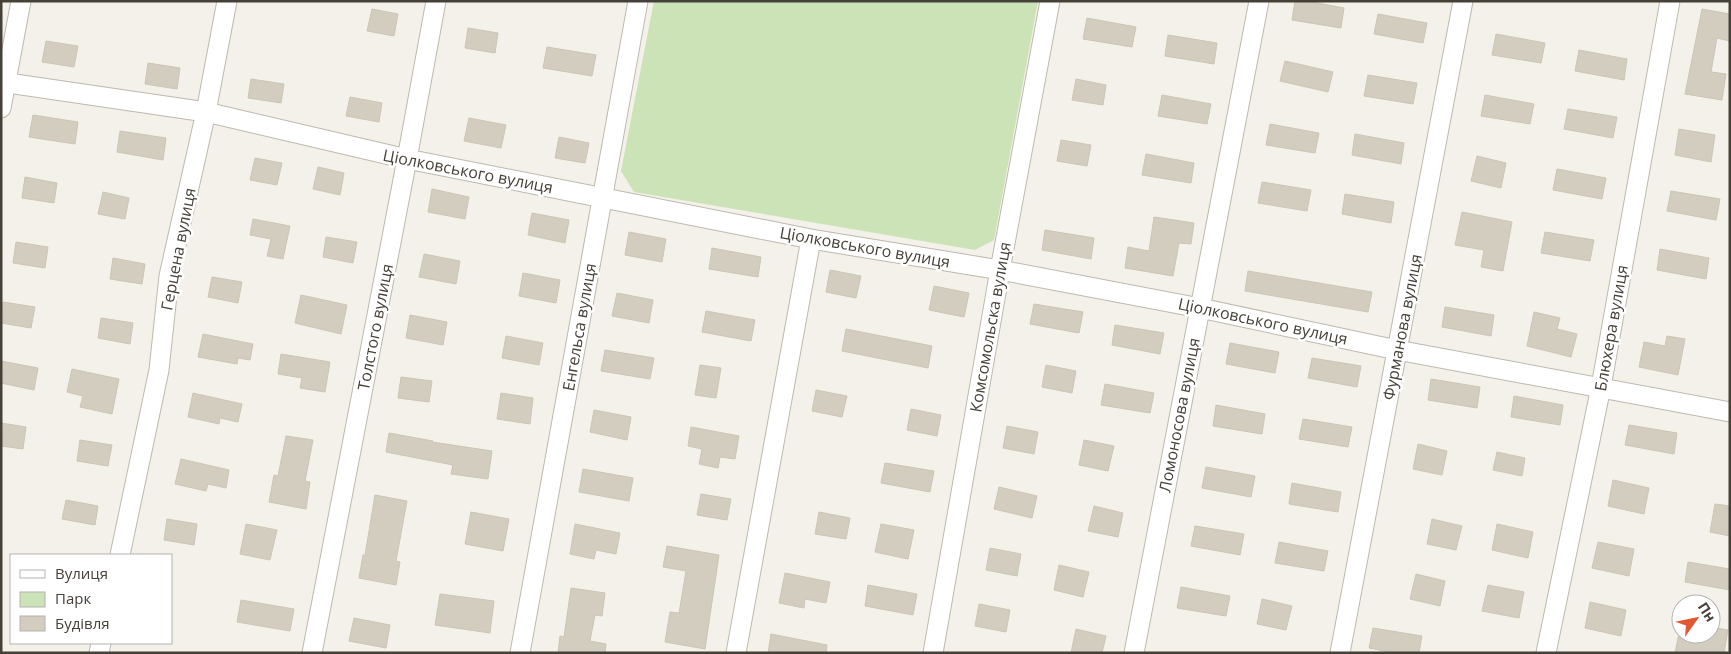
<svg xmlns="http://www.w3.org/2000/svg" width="1731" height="654" font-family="'Open Sans',sans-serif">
<rect width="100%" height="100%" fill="#f3f1e9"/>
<path fill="#cce2b7" d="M654,1H1038L994,240L975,250L634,192L621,171Z"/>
<path fill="#d3cdc0" stroke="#cdc5b4" d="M1295,1H1307L1344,8L1341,28L1292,20Z
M372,9L398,14L394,36L367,31Z
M1702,9L1730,14V41L1717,38L1711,72L1726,74L1722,100L1685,94Z
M1378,14L1427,23L1423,43L1374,34Z
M1087,18L1136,27L1132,47L1083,39Z
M468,28L498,33L495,53L465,48Z
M1496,34L1545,43L1541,63L1492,55Z
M1168,35L1217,43L1214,64L1165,56Z
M46,41L78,46L74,67L42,62Z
M547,47L596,55L592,76L543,68Z
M1579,50L1627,59L1624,80L1575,71Z
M1285,61L1333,72L1328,92L1280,81Z
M148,63L180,68L177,89L145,84Z
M1368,75L1417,83L1413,104L1364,96Z
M251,79L284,84L281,103L248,98Z
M1076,79L1106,85L1103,105L1072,100Z
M1162,95L1211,104L1207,124L1158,116Z
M1485,95L1534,104L1530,124L1481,116Z
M350,97L382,103L379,122L346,116Z
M1568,109L1617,117L1613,138L1564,129Z
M33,115L78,122L75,144L29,137Z
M469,118L506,125L501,148L464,141Z
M1270,124L1319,133L1315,153L1266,145Z
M1679,129L1715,135L1711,162L1675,155Z
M120,131L166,138L163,160L117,152Z
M1355,134L1404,143L1401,164L1352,155Z
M559,137L589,143L585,163L555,158Z
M1061,140L1091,145L1087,166L1057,161Z
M1146,154L1194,163L1191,183L1142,175Z
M1477,156L1506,163L1501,188L1471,181Z
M255,158L282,163L277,185L250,180Z
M318,167L344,173L340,195L313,189Z
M1557,169L1606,178L1602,199L1553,190Z
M25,177L57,183L54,203L22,198Z
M1262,182L1311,190L1307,211L1258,203Z
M432,189L469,197L465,219L428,212Z
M1671,191L1720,199L1716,220L1667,211Z
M103,192L129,198L125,219L98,214Z
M1345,194L1394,202L1391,223L1342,214Z
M1462,212L1512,222L1503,271L1481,267L1484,250L1455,245Z
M532,213L569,220L565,243L528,235Z
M1154,217L1194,223L1191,244L1179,243L1173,276L1125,268L1128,247L1149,251Z
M253,219L290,226L283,259L267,256L271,239L250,235Z
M1045,230L1094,238L1091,259L1042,250Z
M629,232L666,239L662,262L625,255Z
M1545,232L1594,240L1590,261L1541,253Z
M326,237L357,242L353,263L323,257Z
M16,242L48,247L45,268L13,263Z
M712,248L761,257L758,277L709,269Z
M1660,249L1709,258L1706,279L1657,270Z
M424,254L460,261L456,284L419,277Z
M113,258L145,264L142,284L110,279Z
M830,270L861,276L856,298L826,292Z
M1248,271L1372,292L1368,312L1245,291Z
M523,273L560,280L556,303L519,296Z
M212,277L242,282L238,303L208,297Z
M934,286L969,293L964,317L929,310Z
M617,293L653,300L649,323L612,316Z
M301,295L347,305L341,334L295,323Z
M3,302L35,307L31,328L1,323Z
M1034,304L1083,312L1079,333L1030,324Z
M1445,307L1494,315L1491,336L1442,327Z
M706,311L755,320L751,341L702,332Z
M1534,312L1560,318L1557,329L1577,334L1571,357L1527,346Z
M410,315L447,322L443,345L406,338Z
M101,318L133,323L130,344L98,338Z
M1115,325L1164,333L1160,354L1112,345Z
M846,329L932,346L928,368L842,351Z
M203,334L253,344L250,360L238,358L237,364L198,357Z
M506,336L543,343L539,365L502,358Z
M1667,336L1685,339L1678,375L1639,367L1644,342L1665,346Z
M1230,343L1279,352L1275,373L1226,364Z
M605,350L654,358L650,379L601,371Z
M281,354L330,362L325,392L300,388L302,378L278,374Z
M1312,358L1361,366L1357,387L1308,378Z
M1,361L38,368L34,390L1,383Z
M700,365L721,368L716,398L695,395Z
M1046,365L1076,371L1072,393L1042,387Z
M72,369L119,379L112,414L80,407L83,396L67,392Z
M401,377L432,381L429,402L398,398Z
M1431,379L1480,387L1477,408L1428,400Z
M1105,384L1154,393L1150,413L1101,405Z
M816,390L847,396L842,417L812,411Z
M193,393L242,404L238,422L220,418L219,424L188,417Z
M501,393L533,398L530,424L497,419Z
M1514,396L1563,405L1560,425L1511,417Z
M1216,405L1265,414L1262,434L1213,426Z
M911,409L941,415L937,436L907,430Z
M594,410L631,417L627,440L590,432Z
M1303,419L1352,427L1348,447L1299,439Z
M1,423L26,427L23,449L1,446Z
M1629,425L1677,433L1674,454L1625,445Z
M1007,426L1038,432L1034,454L1003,448Z
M691,427L739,436L735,459L720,457L718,468L699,464L702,449L688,446Z
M389,433L433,441L432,442L492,451L488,479L451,474L453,465L386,452Z
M286,436L313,440L305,481L310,482L306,509L269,502L274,475L278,476Z
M80,440L112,445L108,466L77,461Z
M1084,440L1114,446L1108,471L1079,465Z
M1418,444L1447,451L1442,475L1413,469Z
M1497,452L1525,458L1522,476L1493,470Z
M181,459L229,470L226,488L208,484L206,491L175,484Z
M885,463L934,471L930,492L881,483Z
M1206,467L1255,476L1251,497L1202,488Z
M583,469L633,478L629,501L579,492Z
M1613,480L1649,488L1644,514L1608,506Z
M1292,483L1341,492L1338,512L1289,504Z
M999,487L1037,496L1032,518L994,509Z
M701,494L731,499L727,520L697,515Z
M375,495L407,501L396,561L400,562L396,585L359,578L363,555H365Z
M66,500L98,506L95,525L62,519Z
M1715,504L1730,506V536L1710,532Z
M1094,506L1123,513L1118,537L1088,531Z
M471,512L509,519L503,551L465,544Z
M819,512L850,518L846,539L815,534Z
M167,519L197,524L194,545L164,540Z
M1432,519L1462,526L1456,550L1427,544Z
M246,524L277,530L270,560L240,554Z
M575,524L620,533L616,554L596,550L594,559L570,554Z
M881,524L914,530L908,559L875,552Z
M1497,524L1533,532L1528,558L1492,550Z
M1195,526L1244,534L1240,555L1191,546Z
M1279,542L1328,551L1324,571L1275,563Z
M1598,542L1634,549L1629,576L1592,568Z
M667,546L719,555L705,649L665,642L670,612L679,613L686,571L663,567Z
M990,548L1021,554L1017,576L986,570Z
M1688,562L1730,569V590L1685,582Z
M1059,565L1089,572L1083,597L1054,590Z
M785,573L830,582L826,603L805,599L804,608L779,603Z
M1416,574L1445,581L1440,606L1410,599Z
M868,585L917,594L913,615L865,606Z
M1488,585L1524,592L1519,618L1482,611Z
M1181,587L1230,596L1226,616L1177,608Z
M571,588L605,593L602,616L595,615L590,641L606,644L605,653H558L560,636L564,637Z
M440,594L494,601L490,633L435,625Z
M1262,599L1292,606L1286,630L1257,624Z
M241,600L294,609L290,631L237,622Z
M1590,602L1626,610L1621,636L1585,628Z
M979,604L1010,610L1006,632L975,626Z
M354,618L390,625L386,648L349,641Z
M1681,623V634H1711V627L1728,630L1724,653H1675Z
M1373,628L1422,636L1419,653H1394L1369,648Z
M1076,629L1106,636L1102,653H1071Z
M771,634L827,645L826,653H768Z"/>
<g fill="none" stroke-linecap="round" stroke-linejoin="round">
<g stroke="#bdb9ad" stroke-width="21">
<path id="minor" d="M1,82L206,112L407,159L811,239L1000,270L1200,308L1397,350L1730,412
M1,108L21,1
M120,555L159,370L169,276L206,112L227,1
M99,653L101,643
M312,653L407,159L436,1
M520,653L638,1
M736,653L811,239
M933,653L1000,270L1050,1
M1134,653L1259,1
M1340,653L1463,1
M1546,653L1601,387L1670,1"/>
</g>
<use href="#minor" stroke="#fff" stroke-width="19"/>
</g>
<g text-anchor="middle" stroke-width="5" stroke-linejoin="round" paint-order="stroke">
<g font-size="16" fill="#464138" stroke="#fff">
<text transform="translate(468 171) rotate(11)" y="6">Ціолковського вулиця</text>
<text transform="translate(865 247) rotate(10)" y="6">Ціолковського вулиця</text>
<text transform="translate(178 249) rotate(-79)" y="6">Герцена вулиця</text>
<text transform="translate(1263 321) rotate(12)" y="6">Ціолковського вулиця</text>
<text transform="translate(375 327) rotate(-79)" y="6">Толстого вулиця</text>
<text transform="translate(579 327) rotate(-80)" y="6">Енгельса вулиця</text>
<text transform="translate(990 327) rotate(-80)" y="6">Комсомольска вулиця</text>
<text transform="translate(1402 327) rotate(-79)" y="6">Фурманова вулиця</text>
<text transform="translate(1611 328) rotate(-80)" y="6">Блюхера вулиця</text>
<text transform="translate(1179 415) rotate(-79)" y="6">Ломоносова вулиця</text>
</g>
</g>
<rect width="1731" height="654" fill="none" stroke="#464138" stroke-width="5"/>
<rect x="10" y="554" width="162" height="90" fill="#ffffff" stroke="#b5b3af"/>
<rect x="20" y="570" width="25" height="8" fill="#ffffff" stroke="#b5b3af"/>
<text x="55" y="579" font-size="15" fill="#464138">Вулиця</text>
<rect x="20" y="592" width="25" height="15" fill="#cce2b7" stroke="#b5b3af"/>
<text x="55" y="604" font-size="15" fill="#464138">Парк</text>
<rect x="20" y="616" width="25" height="15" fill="#d3cdc0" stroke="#b5b3af"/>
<text x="55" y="629" font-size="15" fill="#464138">Будівля</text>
<g transform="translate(1696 619) rotate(57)"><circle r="24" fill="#ffffff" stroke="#b5b3af"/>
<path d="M0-4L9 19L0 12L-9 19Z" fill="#e25832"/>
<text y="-8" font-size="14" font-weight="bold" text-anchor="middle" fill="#464138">Пн</text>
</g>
</svg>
